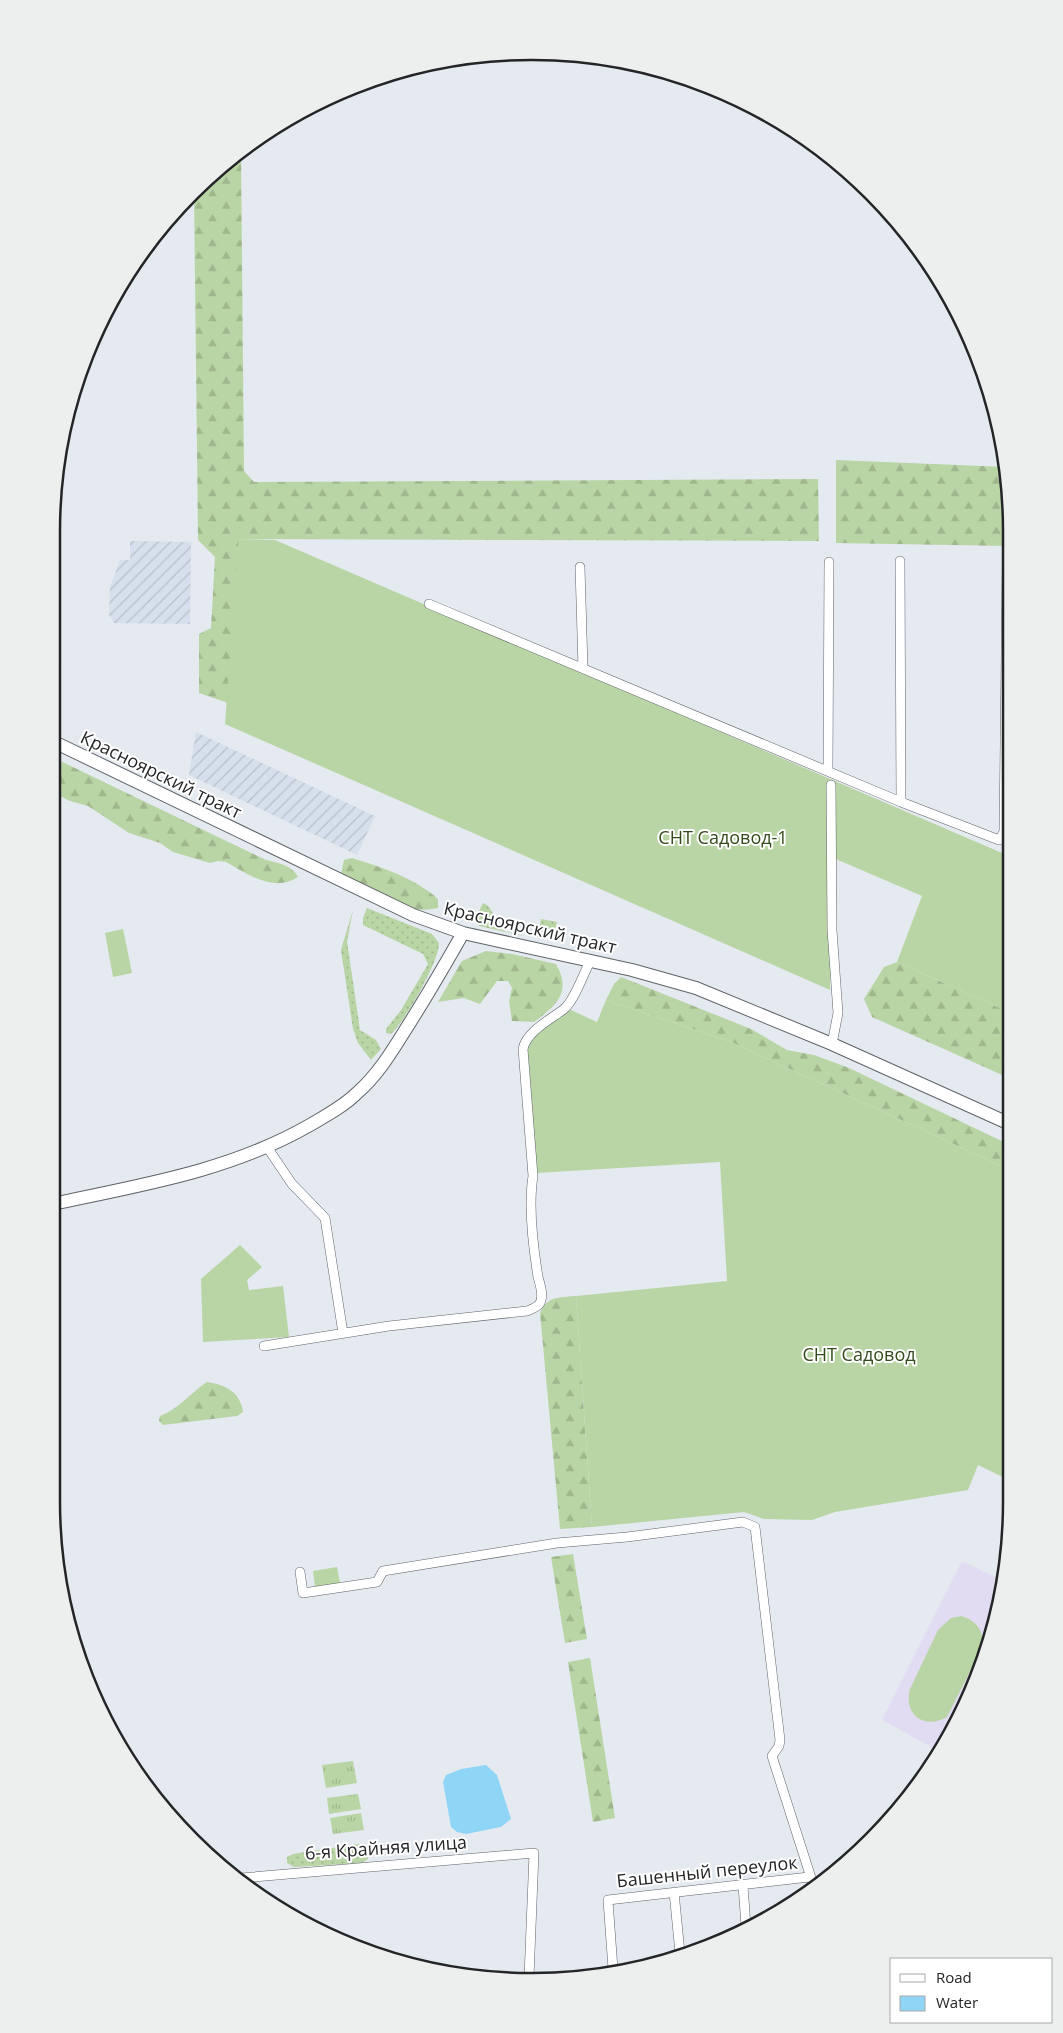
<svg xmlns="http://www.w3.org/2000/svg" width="1063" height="2033" font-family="'Open Sans',sans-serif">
<defs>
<pattern id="industrial-furrows" width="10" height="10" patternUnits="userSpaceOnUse" patternTransform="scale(1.25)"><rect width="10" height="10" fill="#d5e0ec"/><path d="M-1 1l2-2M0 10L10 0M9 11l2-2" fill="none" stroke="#b7c0ca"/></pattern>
<pattern id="grass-dots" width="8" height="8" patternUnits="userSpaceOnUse" patternTransform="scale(1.25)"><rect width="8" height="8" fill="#bad5a5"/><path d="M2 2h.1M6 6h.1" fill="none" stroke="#a0b78e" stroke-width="1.8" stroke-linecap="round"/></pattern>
<pattern id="forest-firs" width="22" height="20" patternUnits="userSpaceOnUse" patternTransform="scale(1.25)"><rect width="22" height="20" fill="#bad5a5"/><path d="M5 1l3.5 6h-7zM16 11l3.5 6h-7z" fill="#a0b78e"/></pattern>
<pattern id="park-tufts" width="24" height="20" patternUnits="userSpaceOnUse" patternTransform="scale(1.25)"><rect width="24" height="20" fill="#bad5a5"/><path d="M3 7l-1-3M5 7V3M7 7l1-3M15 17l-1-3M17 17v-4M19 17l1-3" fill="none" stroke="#a0b78e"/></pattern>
</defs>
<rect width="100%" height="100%" fill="#e4eaf0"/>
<path fill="url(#industrial-furrows)" d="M130,541L191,542L190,624L114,623L109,615L110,587L120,560H130Z
M196,732L375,816L357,855L189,775Z"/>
<path fill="#e1dcf2" d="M962,1561L1003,1581L995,1626L962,1714L937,1754L933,1748L882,1720Z"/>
<path fill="url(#grass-dots)" d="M483,903C495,908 493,921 502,929C508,934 519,933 524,936L479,926L477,915Z
M367,908L432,934L439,943C440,960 404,1023 391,1034L386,1033V1029L401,1010L428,964L423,954L363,925V918Z
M353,910L347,941L360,1030L376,1040L381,1049L371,1060L358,1043L353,1029L341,950Z
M541,919L557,922L554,934L539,931Z
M358,1844L365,1845L369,1854L367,1860L361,1863L294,1867L287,1863V1857L293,1854Z"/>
<path fill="url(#forest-firs)" d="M241,152L244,471L254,482L818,479L819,541L239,539L236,617L228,703L199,693V634L211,628L215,557L198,540L194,192L215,170Z
M836,460L1007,467L1008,546L836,543Z
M52,757L266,860C278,863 292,865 298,877C274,893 247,874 226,862L218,861L210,863L173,852L160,843L129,833L88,806L70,801L52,792Z
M352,858C381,867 415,878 438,899V908C406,915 396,900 370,887C361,882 350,880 341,874L344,860Z
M486,951L512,954L556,964C572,992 557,1005 534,1022L512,1021L509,1001L512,988L508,981H497L480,1004L464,998L438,1002L462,961Z
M897,962L1009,1012V1078L872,1017L864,999L884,967Z
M621,977L751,1029L787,1050L814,1055L849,1068L1010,1145V1170L731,1042L606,1000L614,984Z
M576,1296L592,1527L560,1529L540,1313C548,1295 559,1298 576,1296Z
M207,1382C225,1385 240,1391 243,1412L237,1416L163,1425L159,1421L160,1416C179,1409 190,1393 207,1382Z
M573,1554L587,1639L565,1643L551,1557Z
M590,1658L615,1818L593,1822L568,1662Z"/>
<path fill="url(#park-tufts)" d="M353,1761L357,1783L326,1788L322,1765Z
M358,1794L361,1809L329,1814L327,1798Z
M361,1813L364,1830L333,1834L330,1818Z"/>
<path fill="#bad5a5" d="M239,539L275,540L1009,856V1012L897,962L922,896L831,857L830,990L225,724Z
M123,929L132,973L113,977L105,933Z
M606,1000L731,1042L1010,1170L1011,1481L978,1465L968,1490L835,1512L812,1520L764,1519L744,1512L592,1527L576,1296L727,1281L720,1162L536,1173L526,1047C538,1032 552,1016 571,1010L597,1022Z
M240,1245L262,1267L247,1280L249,1290L283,1286L289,1337L203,1342L201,1279Z
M337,1567L340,1583L315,1587L313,1571Z
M961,1616C978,1621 986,1633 981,1650L947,1717C925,1730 903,1715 910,1689L938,1630L951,1618Z"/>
<path fill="#8fd6f6" d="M486,1765L497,1775L511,1819L501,1827L466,1834L457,1832L451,1827L443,1782L446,1775L461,1769Z"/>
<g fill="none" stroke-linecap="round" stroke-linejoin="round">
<g stroke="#5e6368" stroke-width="10">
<path id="street" d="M900,561L901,802
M580,567L583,668
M429,604L901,802L999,840L1004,832L1007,568
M828,771L829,562
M831,785L832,930L838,1013L832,1044
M267,1147L292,1184L325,1218L343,1333
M264,1346L389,1326L527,1311C531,1309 537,1308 540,1303C544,1296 540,1284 538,1277C533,1246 528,1207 533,1176L523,1049C526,1032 551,1019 564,1009C574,1001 584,973 590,961
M300,1572L303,1593L377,1582L383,1571L557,1543L627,1537L743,1522L755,1527L780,1740L779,1746L772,1756L813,1884
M241,1878L534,1853L529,1977
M743,1886L746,1926
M674,1892L680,1953
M613,1969L608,1900L809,1877"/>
</g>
<g stroke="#5e6368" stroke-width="14">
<path id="secondary" d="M52,741L413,915L463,933L632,970L696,988L832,1044L1010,1124
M52,1204C141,1185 230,1171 310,1125C327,1115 344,1106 357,1093C379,1074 394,1048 409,1024C428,994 446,963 463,933"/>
</g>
<use href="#street" stroke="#fff" stroke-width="9"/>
<use href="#secondary" stroke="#fff" stroke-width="12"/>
</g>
<g text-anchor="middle" stroke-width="4" stroke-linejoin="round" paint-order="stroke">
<g font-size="18" fill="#232527" stroke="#fff">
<text transform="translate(161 775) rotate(26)" y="6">Красноярский тракт</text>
<text transform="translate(530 928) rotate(13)" y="6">Красноярский тракт</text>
<text transform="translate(386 1848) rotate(-4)" y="6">6-я Крайняя улица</text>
<text transform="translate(707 1872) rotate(-6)" y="6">Башенный переулок</text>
</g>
<g font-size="18" fill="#334b1a" stroke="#fff">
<text x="723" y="844">СНТ Садовод-1</text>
<text x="859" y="1361">СНТ Садовод</text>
</g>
</g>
<path d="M0 0H1063V2033H0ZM531 60H532A471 471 0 0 1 1003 531V1502A471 471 0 0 1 532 1973H531A471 471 0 0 1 60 1502V531A471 471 0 0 1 531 60Z" fill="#edeeee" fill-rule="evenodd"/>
<path fill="none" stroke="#232527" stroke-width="2.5" d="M531 60H532A471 471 0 0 1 1003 531V1502A471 471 0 0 1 532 1973H531A471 471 0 0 1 60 1502V531A471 471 0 0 1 531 60Z"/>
<rect x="890" y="1958" width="162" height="65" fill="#ffffff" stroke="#a7a8a9"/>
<rect x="900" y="1974" width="25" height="8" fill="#ffffff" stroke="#a7a8a9"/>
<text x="936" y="1983" font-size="15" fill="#232527">Road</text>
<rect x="900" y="1996" width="25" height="15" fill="#8fd6f6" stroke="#a7a8a9"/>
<text x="936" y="2008" font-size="15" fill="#232527">Water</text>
</svg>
